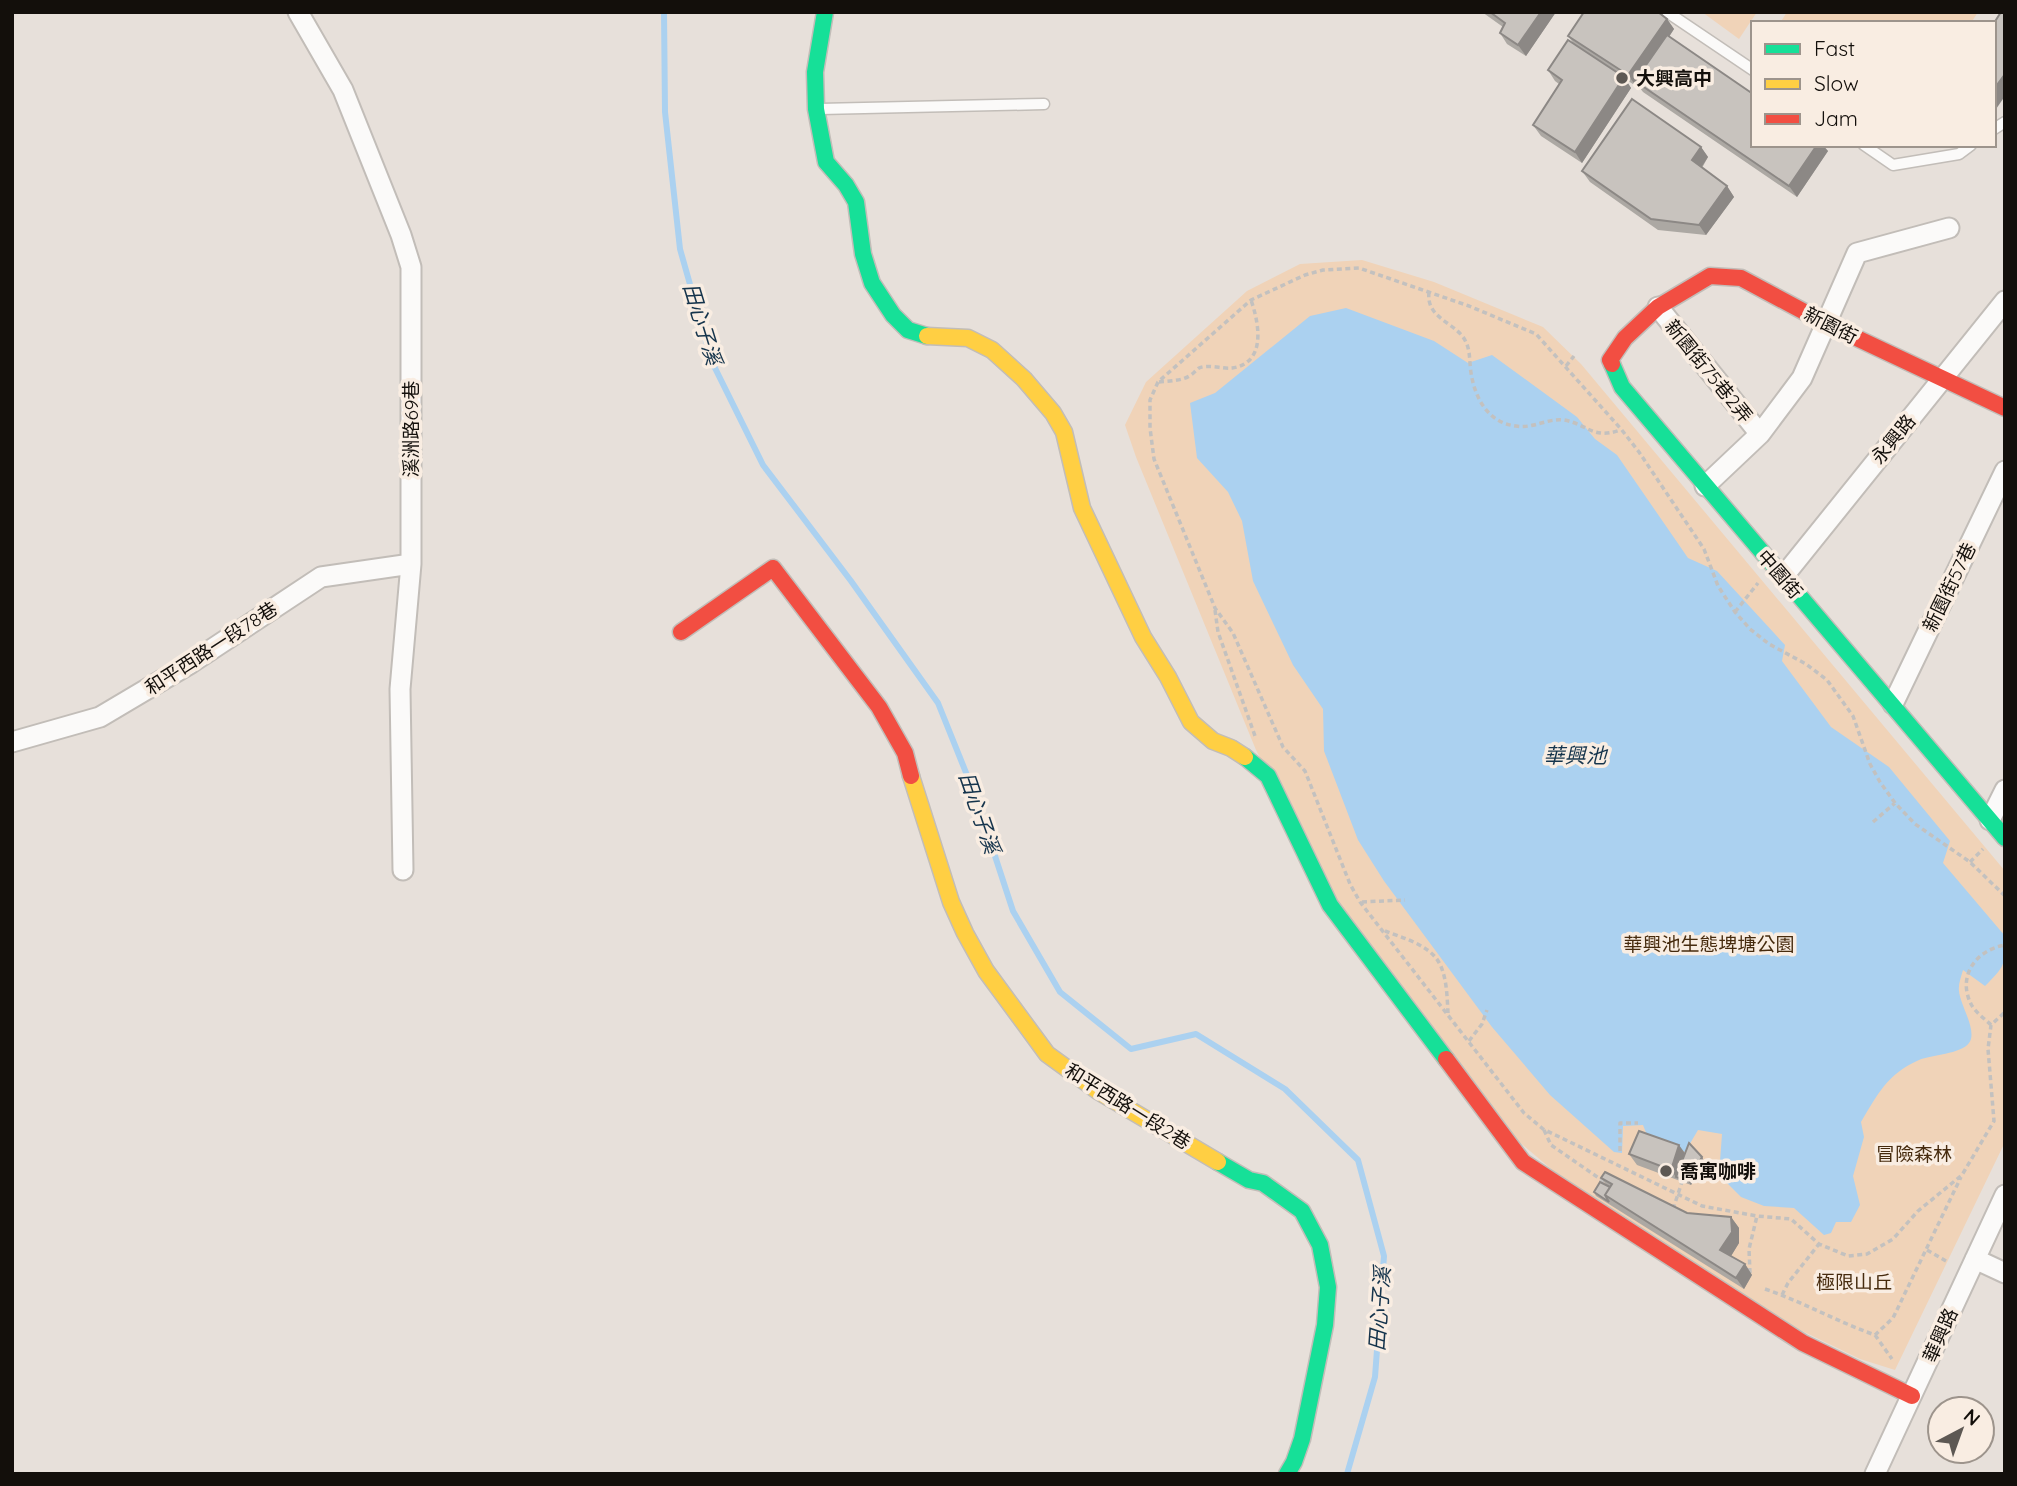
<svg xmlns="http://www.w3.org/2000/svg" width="2017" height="1486" font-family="Quicksand,'Noto Sans TC',sans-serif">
<rect width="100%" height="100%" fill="#e7e0da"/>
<path fill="#f0d3b8" d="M1702,12H1757L1739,39Z
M1787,12H1978L1971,23H1780Z
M1362,260L1434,282L1543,327L1581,364L2005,871V1142L1895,1370L1860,1359L1798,1329L1556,1173L1511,1135L1337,908L1256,750L1136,457L1125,425L1146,382L1247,291L1300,264Z"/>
<path fill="#abd1f0" d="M1346,308L1434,341L1468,363L1492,355L1577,417L1595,439L1617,455L1688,558L1717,571L1785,645L1782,661L1831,727L1889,767L1950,841L1943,863L2005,936C2005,965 2006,965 1985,986L1963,970C1961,977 1958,985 1959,991C1960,1005 1978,1031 1969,1043C1961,1054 1931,1055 1919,1060C1887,1074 1878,1094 1861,1122L1864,1137L1853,1176L1860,1205L1851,1222H1836L1831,1233L1824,1235L1794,1208L1764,1206L1741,1197L1719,1175L1722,1134L1698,1130L1685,1152L1649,1140L1643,1125L1623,1126L1622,1153L1614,1152L1550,1095L1492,1027L1384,881L1358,840L1324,751L1323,709L1293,665L1253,581L1242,521L1228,492L1197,458L1190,403L1215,393L1310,316Z"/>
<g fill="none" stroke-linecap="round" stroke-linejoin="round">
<path stroke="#abd1f0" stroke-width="6" d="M664,12L665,112L680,249L712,362L763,465L851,581L938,703L975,795L1013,911L1060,992L1131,1049L1196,1034L1285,1089L1358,1160L1384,1256L1375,1377L1347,1474"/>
<g stroke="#c2bdb8" stroke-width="13">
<path id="lane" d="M1667,12L1753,70
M820,109L1044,104
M1994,129L2005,122
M1864,145L1893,165L1959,154L1971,145"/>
</g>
<g stroke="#c2bdb8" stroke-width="23">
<path id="street" d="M298,12L343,90L401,235L411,267V564L400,689L403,870
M1658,307L1760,434
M1705,486L1760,434L1802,378L1857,253L1949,228
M1783,577L2005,301
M1893,704L2005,471
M12,742L100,717L191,663L321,577L411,564
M1990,820L2005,790
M1975,1259L2005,1273
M1875,1474L2005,1195"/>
</g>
<g stroke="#c2bdb8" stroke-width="19">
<path id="fast" d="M825,12L815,72L816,109L826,162L846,185L856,202L863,254L872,283L893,315L908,330L927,336
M1612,364L1622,387L2005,838
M1245,757L1268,776L1330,905L1446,1059
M1218,1162L1249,1180L1263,1183L1302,1211L1320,1245L1328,1287L1325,1325L1302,1439L1294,1462L1287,1474"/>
</g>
<g stroke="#c2bdb8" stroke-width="19">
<path id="slow" d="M927,336L968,338L992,350L1024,379L1053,413L1064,432L1082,508L1143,637L1168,677L1191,722L1213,741L1231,748L1245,757
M911,776L951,902L965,933L986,971L1047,1054L1098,1091L1218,1162"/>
</g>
<g stroke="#c2bdb8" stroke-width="19">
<path id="jam" d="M1612,364L1610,360L1625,338L1658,307L1710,276L1741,278L1827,324L2005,408
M681,632L773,568L879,707L905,753L911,776
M1446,1059L1523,1162L1803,1343L1912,1396"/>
</g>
<path stroke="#c3c1bf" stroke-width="3.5" stroke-dasharray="5 3.5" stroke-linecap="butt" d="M1429,292C1426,317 1451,321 1463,337C1471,348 1469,360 1471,373C1475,398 1488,423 1516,426C1533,429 1547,418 1564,420C1587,424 1593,440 1620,430
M1566,366L1574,356
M1159,382C1170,381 1182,381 1191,375C1194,373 1196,370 1199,368C1208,364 1222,369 1232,368C1267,363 1259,323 1251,300
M1215,610L1218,632L1255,736
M1735,612L1758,583
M1873,822L1895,803
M1970,862L1983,849
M2005,896L1970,862L1915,824L1895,803L1880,782L1870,764L1853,716L1827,680L1806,664L1769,644L1750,629L1735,612L1718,586L1704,549L1639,452L1621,429L1536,334L1469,306L1359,268L1323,270L1305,275L1251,300L1158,382L1150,400V428L1154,459L1215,608L1233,633L1283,747L1305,771L1350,884L1360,902L1524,1113L1543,1129L1702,1206L1757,1216L1791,1219L1819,1244L1848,1256L1867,1254L1893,1239L1918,1211L1962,1175L1994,1121L1988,1049L1991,1025L2005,1012
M1362,902L1405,900
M1385,931C1401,937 1425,944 1436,958C1447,972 1447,996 1448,1013
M1991,1025C1985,1019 1975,1012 1971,1004C1957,976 1976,950 2005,945
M1469,1041L1482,1024L1487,1010
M1544,1130L1551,1145L1606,1183
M1620,1151V1123H1638
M1927,1250L1946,1261
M1750,1273L1749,1249L1757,1216
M1765,1289C1803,1302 1838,1322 1875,1335L1893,1318L1961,1177
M1782,1295L1788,1283L1819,1244
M1875,1335L1892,1359"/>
<use href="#lane" stroke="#fbfaf9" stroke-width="10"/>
<use href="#street" stroke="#fbfaf9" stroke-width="19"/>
<use href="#fast" stroke="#16e098" stroke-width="16"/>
<use href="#slow" stroke="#ffcf43" stroke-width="16"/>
<use href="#jam" stroke="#f24e42" stroke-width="16"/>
<path stroke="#c3c1bf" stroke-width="3.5" stroke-dasharray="5 3.5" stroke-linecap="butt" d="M1673,1209L1682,1182"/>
</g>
<path fill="#aca8a3" d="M1482,12H1556L1526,56L1507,44L1500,33L1503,27Z
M1667,19L1674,29L1669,37L1828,151L1797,197L1643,92L1637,84L1636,86L1625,79L1631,88L1582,163L1541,136L1533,125L1559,84L1555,81L1548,70L1574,44L1568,36Z
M1701,147L1708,157L1702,168L1727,186L1734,197L1706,235L1658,230L1590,182L1582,171Z
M1685,1153L1702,1157L1704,1161L1691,1185L1637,1165L1629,1154Z
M1601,1178L1687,1213L1731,1217L1739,1228V1243L1731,1256L1745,1264L1752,1275L1744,1289L1596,1196L1594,1192L1607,1186Z"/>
<path fill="#8c8885" d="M1541,12H1556L1526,56L1518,45Z
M1667,19L1674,29L1638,83L1635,81L1637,84L1636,86L1628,75Z
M2005,74V96L1994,112V89Z
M1624,77L1631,88L1582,163L1575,152Z
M1817,145H1823L1828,151L1797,197L1789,186Z
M1701,147L1708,157L1699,171L1692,160Z
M1727,186L1734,197L1706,235L1699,225Z
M1679,1145L1687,1156L1676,1177L1671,1170Z
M1702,1157L1704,1161L1691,1185L1688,1181Z
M1731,1217L1739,1228V1243L1728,1261L1720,1250Z
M1745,1264L1752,1275L1744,1289L1736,1278Z"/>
<path fill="#c8c3be" stroke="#8c8885" stroke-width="2" d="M1490,12H1541L1518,45L1500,33L1505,23Z
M1584,12H1658L1667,19L1628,75L1568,36Z
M2001,12H2005V74L1994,89V23Z
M1667,35L1753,94V145H1817L1789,186L1635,81Z
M1568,40L1624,77L1575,152L1533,125L1562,80L1548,70Z
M1632,99L1701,147L1692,160L1727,186L1699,225L1651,219L1582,171Z
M1639,1131L1679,1145L1671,1170L1629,1154Z
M1689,1143L1702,1157L1688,1181L1676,1177Z
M1605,1172L1687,1213L1731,1217L1732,1232L1720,1250L1745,1264L1736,1278L1605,1195L1612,1184L1601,1178Z
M1600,1182L1610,1187L1605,1195L1609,1202L1594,1192Z"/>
<g fill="#5d5853" stroke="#f9ede2" stroke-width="2.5">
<circle cx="1622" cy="78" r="7"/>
<circle cx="1666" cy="1171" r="7"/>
</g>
<g text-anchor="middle" stroke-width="7" stroke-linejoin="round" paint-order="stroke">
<g font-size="19" font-weight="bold" fill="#130f0b" stroke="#f9ede2" text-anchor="start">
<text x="1636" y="85">大興高中</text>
<text x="1680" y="1178">喬寓咖啡</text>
</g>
<g font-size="19" fill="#130f0b" stroke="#f9ede2">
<text transform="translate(1831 325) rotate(27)" y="7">新園街</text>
<text transform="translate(1709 371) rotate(51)" y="7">新園街75巷2弄</text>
<text transform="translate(411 429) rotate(-90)" y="7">溪洲路69巷</text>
<text transform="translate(1893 439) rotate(-51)" y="7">永興路</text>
<text transform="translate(1780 574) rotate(49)" y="7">中園街</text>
<text transform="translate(1949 587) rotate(-64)" y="7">新園街57巷</text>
<text transform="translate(211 648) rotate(-33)" y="7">和平西路一段78巷</text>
<text transform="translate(1128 1106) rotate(32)" y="7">和平西路一段2巷</text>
<text transform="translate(1940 1335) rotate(-66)" y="7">華興路</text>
</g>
<g font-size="19" fill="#462b0e" stroke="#f9ede2">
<text x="1709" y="951">華興池生態埤塘公園</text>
<text x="1914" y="1161">冒險森林</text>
<text x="1854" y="1289">極限山丘</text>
</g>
<g font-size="21" font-style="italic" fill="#15344c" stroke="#f9ede2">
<text transform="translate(702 324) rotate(73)" y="7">田心子溪</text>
<text x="1575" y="763">華興池</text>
<text transform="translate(979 813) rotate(71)" y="7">田心子溪</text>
<text transform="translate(1380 1309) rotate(-86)" y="7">田心子溪</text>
</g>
</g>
<rect width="2017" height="1486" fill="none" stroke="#130f0b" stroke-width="28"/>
<rect x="1751" y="21" width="245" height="126" fill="#f9ede2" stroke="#9d948c" stroke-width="2"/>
<rect x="1765" y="44" width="35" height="10" fill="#16e098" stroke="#9d948c" stroke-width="2"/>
<text x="1814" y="56" font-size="21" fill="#130f0b">Fast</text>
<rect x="1765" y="79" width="35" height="10" fill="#ffcf43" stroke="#9d948c" stroke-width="2"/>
<text x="1814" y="91" font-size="21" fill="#130f0b">Slow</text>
<rect x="1765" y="114" width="35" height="10" fill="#f24e42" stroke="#9d948c" stroke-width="2"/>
<text x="1814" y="126" font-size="21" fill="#130f0b">Jam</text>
<g transform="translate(1961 1430) rotate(41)"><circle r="33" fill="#f9ede2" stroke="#9d948c" stroke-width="2"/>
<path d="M0-5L12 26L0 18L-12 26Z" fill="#5d5853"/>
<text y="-10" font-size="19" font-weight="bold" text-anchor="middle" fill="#130f0b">N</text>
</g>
</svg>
